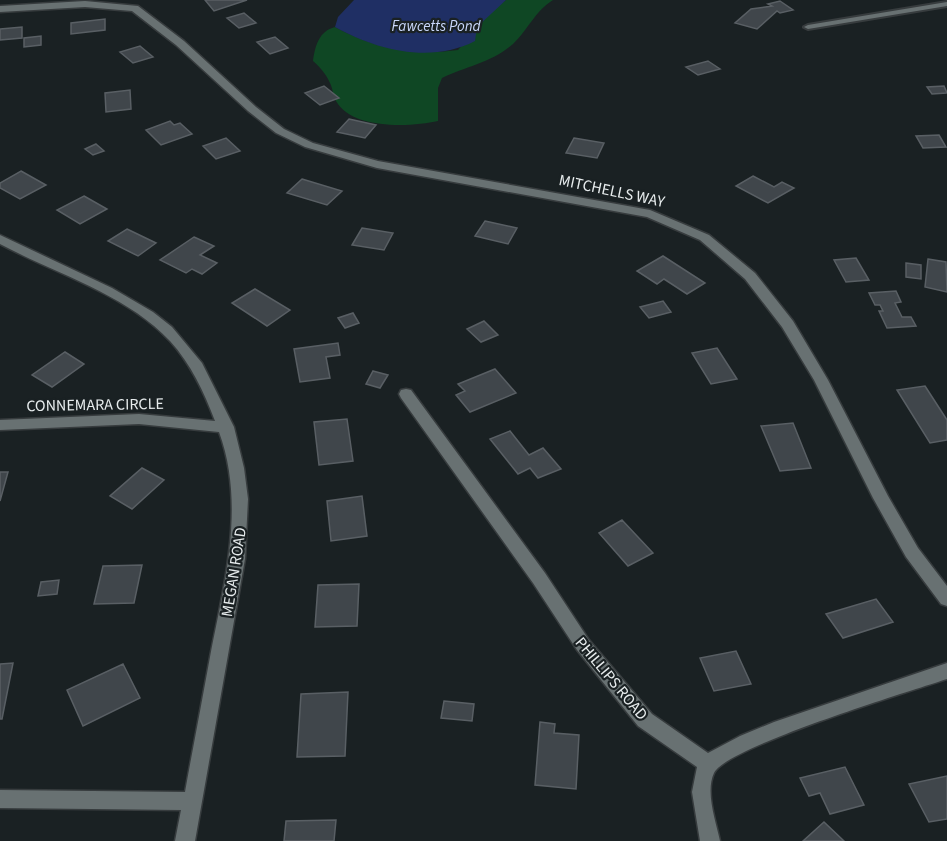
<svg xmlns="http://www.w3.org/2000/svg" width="947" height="841" font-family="'Source Sans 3',sans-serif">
<rect width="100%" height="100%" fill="#1a2123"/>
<path fill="#0f4724" d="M506,0H553C535,11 528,30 513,44C493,62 465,67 442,78L438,88V121C411,127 352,130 336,101C333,96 333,89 330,83C326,74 320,67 313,61C315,46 319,31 335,27C373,48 414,56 458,50L488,14Z"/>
<path fill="#1f2f64" d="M354,0H506L477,27L475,41C431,64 376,50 335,27L338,17Z"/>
<path fill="#40464b" stroke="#595f64" stroke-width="1.5" d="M205,0H247L214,11Z
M780,1L793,10L780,13L777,11L757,29L735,23L751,9L772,6L768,4Z
M244,13L256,23L239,28L227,18Z
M105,19V30L71,34V23Z
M22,27V38L0,40V29Z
M41,36V45L24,47V38Z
M275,37L288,48L270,54L257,42Z
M140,46L153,57L133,63L120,52Z
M708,61L720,69L698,75L686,67Z
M324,86L339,98L320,105L305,93Z
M944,86L947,93L932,94L927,87Z
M130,90L131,109L106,112L105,93Z
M349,119L376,125L365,138L337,132Z
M170,121L174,125L180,123L192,134L161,145L146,130Z
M939,135L946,147L923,148L916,136Z
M226,138L240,151L216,159L203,146Z
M574,138L604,143L597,158L566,153Z
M96,144L104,151L93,155L85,149Z
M21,171L46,185L20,199L0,188V183Z
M753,176L774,187L782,182L794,188L768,203L736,186Z
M302,179L342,191L327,205L287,193Z
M84,196L107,209L80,224L57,210Z
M485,221L517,228L508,244L475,236Z
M362,228L393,233L384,250L352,245Z
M127,229L156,243L138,256L108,241Z
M194,237L214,246L200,255L217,263L202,274L192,269L186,273L160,260Z
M663,256L705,283L687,294L664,279L657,284L637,271Z
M856,258L869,280L846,282L834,260Z
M928,259L946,262L947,292L925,287Z
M906,263L921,265V279L906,277Z
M255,289L290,310L267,326L232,303Z
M896,291L901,302L895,303L902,317H911L916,326L887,328L879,311H883L880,305H875L869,293Z
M663,301L671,312L649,318L640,307Z
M353,313L359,323L345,328L338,318Z
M484,321L498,335L481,342L467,329Z
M338,343L340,355L326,357L330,378L300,382L294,349Z
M717,348L737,379L711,384L692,353Z
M65,352L84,364L52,387L32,375Z
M495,369L516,393L470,412L456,395L465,391L458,384Z
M373,371L388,375L380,388L366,384Z
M925,386L947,420V440L930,443L897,390Z
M347,419L353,461L319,465L314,422Z
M793,423L811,468L780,471L761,426Z
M510,431L529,455L543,448L561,469L538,478L530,468L518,474L490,439Z
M142,468L164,480L132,509L110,496Z
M0,472H8L0,501Z
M362,496L367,536L331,541L327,501Z
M622,520L653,553L628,566L599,533Z
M142,565L134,603L94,604L103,566Z
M59,580L57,594L38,596L41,582Z
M359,584L357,626L315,627L318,585Z
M876,599L893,622L843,638L826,614Z
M736,651L751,684L714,691L700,658Z
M13,663L2,719H0V664Z
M123,664L140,698L83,726L67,690Z
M348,692L345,756L297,757L301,694Z
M444,701L474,704L472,721L441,718Z
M540,722L555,724L554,733L579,735L576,789L535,785Z
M845,767L864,805L830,814L820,793L809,796L800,778Z
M947,776V819L929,822L909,784Z
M336,820L334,841H284L286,821Z
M824,822L844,841H803Z"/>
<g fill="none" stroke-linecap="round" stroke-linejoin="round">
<g stroke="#373c3e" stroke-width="4">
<path id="lane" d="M947,2V6L808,29L804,27L808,25Z"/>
</g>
<g stroke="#373c3e" stroke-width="3">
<path id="street" d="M85,1L138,6L184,41L256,107L284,129L313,143L378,161L650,210L709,235L755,273L793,321L828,380L888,496L918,548L947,586V606L941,604L906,557L873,498L814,380L782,327L745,279L700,240L647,217L377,168L305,147L276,133L248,111L176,45L132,11L85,7L0,12V6Z
M0,235L112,288L153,312L172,327L202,363L234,427L244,468L248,499L245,559L195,841H175L181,810L0,808V790L185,792C193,747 202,702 210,657C224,584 246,505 219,432L139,424L0,430V420L139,414L215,421C204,392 191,364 170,341C126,294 56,274 0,244Z
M406,389L411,390L545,573L589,640L652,714L708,753L740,736L774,722L947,663V679C911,691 726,747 714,773C705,792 716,822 720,841H700L692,792L697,767L638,726L577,650L533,583L401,398L399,394L401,390Z"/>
</g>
<use href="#lane" fill="#687172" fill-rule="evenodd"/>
<use href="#street" fill="#687172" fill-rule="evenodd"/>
</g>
<g text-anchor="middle" stroke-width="4.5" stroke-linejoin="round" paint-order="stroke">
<g font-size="15" font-style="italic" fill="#c9d7fa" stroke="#1a2123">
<text x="436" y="31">Fawcetts Pond</text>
</g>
<g font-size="16" fill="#e7eced" stroke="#1a2123">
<text transform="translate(612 190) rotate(12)" y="6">MITCHELLS WAY</text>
<text transform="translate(95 404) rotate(-1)" y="6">CONNEMARA CIRCLE</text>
<text transform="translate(233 572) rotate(-81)" y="6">MEGAN ROAD</text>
<text transform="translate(612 678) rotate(50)" y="6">PHILLIPS ROAD</text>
</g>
</g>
</svg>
